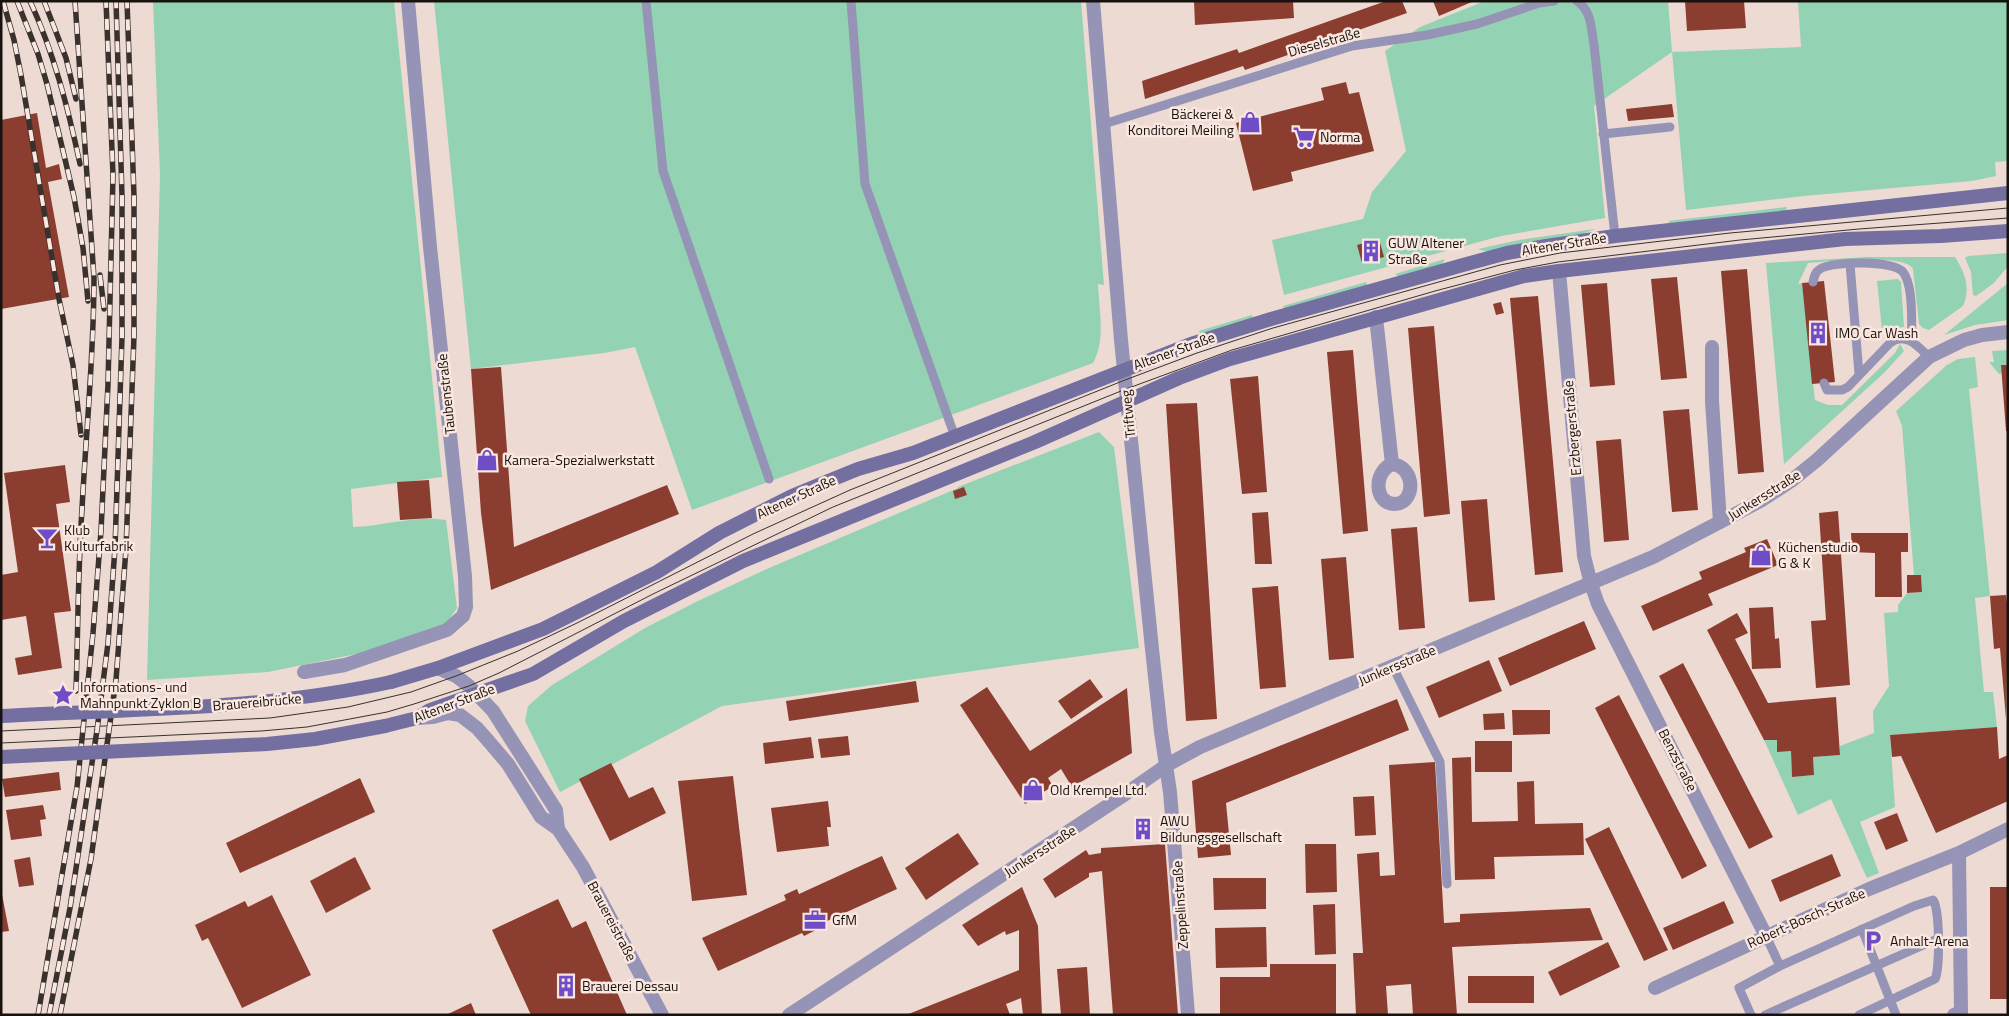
<svg xmlns="http://www.w3.org/2000/svg" width="2009" height="1016" font-family="'Titillium Web',sans-serif">
<rect width="100%" height="100%" fill="#eddad2"/>
<path fill="#94d2b4" d="M153,1H394L442,477L351,489L353,527C385,526 414,515 446,520L457,608L446,624L361,653L268,672L147,680L160,175Z
M434,1H1081L1104,285L1098,284C1099,310 1106,340 1093,363L692,510L635,347L604,353L471,369Z
M1485,1H1668L1672,52L1801,47L1798,1H2008V161L1995,162L1996,176L1972,181L1804,196L1686,210L1672,52L1594,106L1605,218L1501,236L1284,295L1272,240L1363,219L1372,192L1406,151L1385,51L1420,27Z
M1787,207L1786,211L1672,226L1668,221Z
M1595,229L1575,237L1488,252L1478,249L1519,240Z
M2008,253V266L1994,283L1976,296L1973,295L1971,272L1965,258L1968,256Z
M1868,257H1955C1965,273 1971,288 1963,306L1929,330L1923,328L1919,324L1913,269C1904,253 1827,262 1808,263L1798,284L1802,283L1815,400L1828,405H1842L1895,353L1900,344L1904,351L1884,373L1784,464L1766,263Z
M1445,259L1441,266L1401,278L1395,274Z
M1898,279L1901,282L1904,327L1882,330L1877,281Z
M1366,282L1368,286L1284,310L1283,306Z
M2008,283V320L1975,325L1944,335Z
M1252,315L1253,319L1201,335L1199,331Z
M2008,350V365H2001L2002,373L1999,374L1989,362H1994L1992,351Z
M1975,357L1978,387L1969,389L1990,596L1975,598L1984,692H1993L1997,727L1890,735L1895,807L1860,822L1879,873L1867,878L1831,799L1798,815L1764,740H1777V752L1791,751L1792,777L1814,775L1813,757L1840,755V746L1874,733L1873,711L1889,686L1884,613L1898,612V605L1907,593L1922,592L1921,575H1914L1902,426L1896,411L1947,365L1958,359Z
M1099,432L1114,447L1139,648L722,706L560,792L525,721L528,706L552,685L645,628L698,601L769,568L958,488V487Z"/>
<path fill="#8b3d30" d="M1194,1H1293L1294,18L1195,25Z
M1386,1H1402L1407,13L1245,70L1243,66L1145,99L1142,81L1237,49L1239,53Z
M1433,1H1474L1439,16Z
M1685,1H1744L1746,28L1687,31Z
M1346,82L1349,94L1359,92L1374,151L1291,172L1293,181L1253,191L1236,123L1324,100L1321,88Z
M1672,104L1674,117L1628,121L1626,109Z
M37,113L46,168L59,164L62,179L48,182L69,297L1,309V120Z
M1379,239L1384,257L1362,263L1357,245Z
M1747,269L1764,472L1738,474L1721,271Z
M1677,277L1687,378L1661,380L1651,279Z
M1824,281L1835,382L1812,384L1802,283Z
M1607,283L1615,385L1590,387L1581,285Z
M1538,296L1563,572L1535,575L1510,298Z
M1501,302L1504,313L1496,315L1493,304Z
M1434,326L1450,514L1424,517L1408,328Z
M1353,350L1368,531L1343,534L1327,352Z
M2001,365H2008V431H2006Z
M501,367L514,547L667,485L679,514L491,590L481,513L471,369Z
M1258,376L1267,492L1242,494L1230,379Z
M1197,403L1217,719L1186,721L1166,404Z
M1689,409L1698,510L1672,512L1663,411Z
M1621,439L1629,540L1604,542L1596,441Z
M65,465L70,502L56,504L71,611L54,613L62,668L18,675L15,658L32,655L26,616L1,620V575L18,572L4,473Z
M429,480L432,518L400,520L397,482Z
M964,487L967,495L955,499L953,491Z
M1487,499L1495,600L1469,602L1461,501Z
M1838,511L1850,685L1816,688L1811,621L1826,620L1819,513Z
M1268,512L1272,564H1255L1252,513Z
M1417,527L1425,628L1399,630L1391,529Z
M1851,533H1908V552H1901L1902,597H1875V553L1852,552Z
M1767,539L1778,565L1708,594L1713,605L1653,631L1641,606L1702,579L1699,572L1746,552L1744,548Z
M1346,557L1354,658L1329,660L1321,559Z
M1907,575H1921L1922,592L1907,593Z
M1278,586L1286,687L1260,689L1252,588Z
M2006,595L2008,611L2006,719L2000,648L1994,649L1990,596Z
M1773,607L1775,639L1779,638L1781,668L1752,669L1749,608Z
M1737,613L1748,633L1735,639L1768,703L1836,697L1840,755L1813,757L1814,775L1792,777L1791,751L1777,752V740H1764L1707,630Z
M1584,621L1596,649L1510,686L1498,658Z
M1489,660L1502,691L1439,718L1426,687Z
M1683,663L1773,837L1749,849L1659,676Z
M1090,679L1103,697L1071,719L1058,701Z
M916,681L919,702L789,721L786,701Z
M987,687L1030,751L1127,688L1132,753L1072,787L1061,769L1048,778L1053,786L1025,804L960,705Z
M1619,695L1707,866L1682,879L1595,708Z
M1397,699L1409,730L1226,803L1231,855L1198,858L1192,781Z
M1512,710H1550V734L1513,735Z
M1504,713L1505,729L1484,730L1483,714Z
M1997,727L1999,759L2008,755V801L1936,833L1901,756L1892,757L1890,735Z
M848,736L850,755L821,758L818,739Z
M811,737L814,758L765,764L763,743Z
M1475,741H1512V772H1475Z
M1471,757L1472,822L1518,821L1517,782L1534,781L1535,824L1583,823L1584,855L1494,857L1495,879L1455,880L1452,758Z
M1435,762L1444,923L1460,922V914L1590,908L1603,940L1452,947L1457,1015H1413L1411,984L1386,986L1388,1015H1356L1353,953H1363L1357,854L1379,852L1380,876L1395,875L1389,765Z
M611,763L629,798L653,787L666,813L610,841L579,779Z
M59,772L61,790L5,797L2,779Z
M733,776L747,895L692,901L678,781Z
M360,778L375,812L240,873L226,843Z
M1374,796L1376,835L1355,836L1353,797Z
M828,801L831,827H827L829,846L777,852L771,808Z
M43,805L46,819L40,820L42,836L11,840L6,810Z
M1897,813L1908,841L1886,850L1874,822Z
M1150,824V833L1136,834V825Z
M1609,827L1668,950L1644,961L1585,839Z
M958,833L979,864L926,900L905,868Z
M1165,844L1178,1015H1113L1102,871L1089,873V877L1055,898L1043,879L1086,850L1089,855L1101,853V848Z
M1305,844H1336L1337,892L1306,893Z
M1832,854L1841,876L1780,902L1771,880Z
M882,856L897,889L814,927L816,930L804,936L802,933L718,971L702,938L786,900L784,895L797,889L799,894Z
M30,857L34,885L19,887L14,860Z
M355,857L371,889L326,913L310,881Z
M1213,878H1266V909L1214,910Z
M1022,887L1038,926L1042,1015H1023L1021,998L1006,1004L1010,1015H906L1019,970V930L1006,935L1005,931L978,946L962,925Z
M1990,887H2008V999H1990Z
M1,889L9,931L1,932Z
M272,895L311,975L242,1008L208,938L202,941L195,925L245,901L248,907Z
M558,899L572,928L586,921L627,1015H531L492,930Z
M1724,901L1734,923L1673,950L1663,928Z
M1335,904L1336,954L1315,955L1313,905Z
M1266,927L1267,967L1216,968L1215,928Z
M1608,942L1620,967L1560,996L1548,972Z
M1270,964H1336V1015H1220V977H1270Z
M1087,967L1090,1015H1061L1057,969Z
M1468,976H1534V1003H1468Z
M471,1003L476,1015H446Z"/>
<g fill="none" stroke-linecap="round" stroke-linejoin="round">
<path stroke="#9594b6" stroke-width="9" d="M646,1L663,171L769,479
M851,1L865,184L955,437
M1577,1C1592,11 1591,29 1594,45L1615,236
M1104,124L1352,46L1427,35L1477,24L1539,3L1554,1
M1603,134L1670,127
M1850,264L1859,374
M1813,282C1814,277 1815,272 1820,269C1833,261 1893,260 1903,272C1914,286 1911,324 1912,341
M1824,383L1827,390H1842L1848,387L1890,343C1905,331 1918,346 1929,357
M1393,667L1440,762L1447,884
M1862,929L1896,1015
M1766,936L1780,966
M1751,1015L1739,988L1780,966L1914,906L1933,900C1940,908 1940,970 1935,979L1859,1015
M1765,1015L1937,939"/>
<path stroke="#9594b6" stroke-width="14" d="M1093,1L1121,340L1152,649L1161,732L1170,792L1188,1015
M1559,271L1584,556L1591,584L1598,604L1766,936
M1376,317L1392,464
M1712,347V401L1720,522
M1392,464C1416,467 1416,503 1395,504C1374,504 1373,472 1392,464Z
M304,672L345,665L447,630L463,616L466,607L465,576L430,247L408,1
M1655,988L1869,889L1959,853
M1954,1015L1961,1012L1959,853L2008,829"/>
<path stroke="#9594b6" stroke-width="14" d="M438,668L456,676L469,686L493,711L556,810L558,829
M417,718L433,717L448,713L460,715L477,728L491,744L508,764L541,817L558,829L583,867L662,1015
M789,1015L1121,797L1167,765L1200,747L1653,557L1762,500L1791,481L1817,460L1929,357L1964,340L1982,335L2008,332"/>
<path stroke="#736fa0" stroke-width="14" d="M391,682L438,668L543,629L657,572L719,533L792,496L826,482L858,469L913,453L1191,344L1271,319L1463,265L1507,253L1546,246L1615,236L2008,193
M385,726L417,718L430,710L533,674L624,621L743,561L1035,442L1179,378L1230,359L1524,276L1559,271L1845,239L1941,236L2008,231"/>
<path stroke="#39312d" stroke-width="1" d="M1,731L270,718L348,707L411,692L456,676L518,651L577,623L753,534L850,490L1125,380L1197,353L1273,328L1500,265L1560,253L1730,233L2008,208
M1,743L261,731L307,727L387,712L414,704L469,686L499,673L653,594L833,507L1126,389L1232,350L1435,291L1515,270L1558,262L1740,240L1859,229L2008,218"/>
<g stroke="#39312d" stroke-width="5.5">
<path id="rail" d="M3,1L14,40L21,75L59,299L73,365L81,435
M17,1L38,54L47,84L74,197L83,248L88,301
M30,1C54,53 68,108 80,164
M44,1L66,58L76,99
M75,1L94,278C94,355 86,432 82,509C78,569 78,630 76,691
M100,275L104,309
M38,1015L77,787L93,633L101,531L108,384L113,175L106,1
M49,1015L70,908L97,730L108,643L115,548L122,337V196L116,1
M60,1015L91,859L116,680L126,549L134,336V196L127,1"/>
</g>
<use href="#rail" stroke="#fae7df" stroke-width="4" stroke-dasharray="11" stroke-linecap="butt"/>
<path stroke="#736fa0" stroke-width="14" d="M1,716C132,709 263,710 391,682
M1,757L267,744L315,739L385,726"/>
</g>
<defs>
<g id="shop-bare" transform="scale(1.725)"><path d="M-5-2.5h2.3a2.7 3.5 0 0 1 5.4 0H5L5.5 6h-11ZM-1.5-2.5h3a1.5 2.3 0 0 0-3 0Z" fill="#6f4dc6" stroke="#fae7df" stroke-width="2.5" paint-order="stroke"/></g>
<g id="supermarket-bare" transform="scale(1.725)"><path d="M-6-5.5h2.5l.6 2H6L4.5 2H-2.5L-4.4-4H-6ZM-1.5 3.2a1.3 1.3 0 1 0 .1 0ZM3 3.2a1.3 1.3 0 1 0 .1 0Z" fill="#6f4dc6" stroke="#fae7df" stroke-width="2.5" paint-order="stroke"/></g>
<g id="building-bare" transform="scale(1.725)"><path d="M-4-6H4V6H1V3H-1V6H-4ZM-2.5-4.3h1.7v1.8h-1.7ZM.8-4.3h1.7v1.8H.8ZM-2.5-1h1.7V.8h-1.7ZM.8-1h1.7V.8H.8Z" fill="#6f4dc6" stroke="#fae7df" stroke-width="2.5" paint-order="stroke"/></g>
<g id="bar-bare" transform="scale(1.725)"><path d="M-6-5H6L.8 .8V4.5H3.5V6h-7V4.5H-.8V.8Z" fill="#6f4dc6" stroke="#fae7df" stroke-width="2.5" paint-order="stroke"/></g>
<g id="sight-bare" transform="scale(1.725)"><path d="M0-6L1.8-2.2L6-1.7L2.9 1.2L3.7 5.4L0 3.3L-3.7 5.4L-2.9 1.2L-6-1.7L-1.8-2.2Z" fill="#6f4dc6" stroke="#fae7df" stroke-width="2.5" paint-order="stroke"/></g>
<g id="office-bare" transform="scale(1.725)"><path d="M-6-3h4V-5.5h4V-3h4V5H-6ZM-1-4.5V-3h2v-1.5ZM-6 0V1H6V0Z" fill="#6f4dc6" stroke="#fae7df" stroke-width="2.5" paint-order="stroke"/></g>
<g id="parking-bare" transform="scale(1.725)"><path d="M-3.5-5.5H1a3.5 3.5 0 0 1 0 7H-1V5.5H-3.5ZM-1-3.4V-.6H.8a1.4 1.4 0 0 0 0-2.8Z" fill="#6f4dc6" stroke="#fae7df" stroke-width="2.5" paint-order="stroke"/></g>
</defs>
<g fill-rule="evenodd">
<use href="#shop-bare" x="1250" y="122"/>
<use href="#supermarket-bare" x="1304" y="137"/>
<use href="#building-bare" x="1371" y="251"/>
<use href="#building-bare" x="1818" y="333"/>
<use href="#shop-bare" x="487" y="460"/>
<use href="#bar-bare" x="47" y="538"/>
<use href="#shop-bare" x="1761" y="555"/>
<use href="#sight-bare" x="63" y="695"/>
<use href="#shop-bare" x="1033" y="790"/>
<use href="#building-bare" x="1143" y="829"/>
<use href="#office-bare" x="815" y="920"/>
<use href="#parking-bare" x="1873" y="941"/>
<use href="#building-bare" x="566" y="986"/>
</g>
<g text-anchor="middle" stroke-width="5" stroke-linejoin="round" paint-order="stroke">
<g font-size="14" fill="#18120f" stroke="#fae7df">
<text transform="translate(1324 42) rotate(-16)" y="5">Dieselstraße</text>
<text transform="translate(1564 244) rotate(-9)" y="5">Altener Straße</text>
<text transform="translate(1174 351) rotate(-20)" y="5">Altener Straße</text>
<text transform="translate(446 394) rotate(-96)" y="5">Taubenstraße</text>
<text transform="translate(1128 414) rotate(-96)" y="5">Triftweg</text>
<text transform="translate(1572 428) rotate(-95)" y="5">Erzbergerstraße</text>
<text transform="translate(1764 495) rotate(-32)" y="5">Junkersstraße</text>
<text transform="translate(796 497) rotate(-25)" y="5">Altener Straße</text>
<text transform="translate(1397 665) rotate(-23)" y="5">Junkersstraße</text>
<text transform="translate(257 702) rotate(-5)" y="5">Brauereibrücke</text>
<text transform="translate(454 703) rotate(-21)" y="5">Altener Straße</text>
<text transform="translate(1678 760) rotate(63)" y="5">Benzstraße</text>
<text transform="translate(1040 851) rotate(-33)" y="5">Junkersstraße</text>
<text transform="translate(1180 905) rotate(-94)" y="5">Zeppelinstraße</text>
<text transform="translate(1806 918) rotate(-24)" y="5">Robert-Bosch-Straße</text>
<text transform="translate(612 921) rotate(62)" y="5">Brauereistraße</text>
</g>
<g font-size="14" fill="#18120f" stroke="#fae7df" text-anchor="start">
<text x="1234" y="119" text-anchor="end">Bäckerei &amp;<tspan x="1234" dy="16">Konditorei Meiling</tspan></text>
<text x="1320" y="142">Norma</text>
<text x="1388" y="248">GUW Altener<tspan x="1388" dy="16">Straße</tspan></text>
<text x="1835" y="338">IMO Car Wash</text>
<text x="504" y="465">Kamera-Spezialwerkstatt</text>
<text x="64" y="535">Klub<tspan x="64" dy="16">Kulturfabrik</tspan></text>
<text x="1778" y="552">Küchenstudio<tspan x="1778" dy="16">G &amp; K</tspan></text>
<text x="80" y="692">Informations- und<tspan x="80" dy="16">Mahnpunkt Zyklon B</tspan></text>
<text x="1050" y="795">Old Krempel Ltd.</text>
<text x="1160" y="826">AWU<tspan x="1160" dy="16">Bildungsgesellschaft</tspan></text>
<text x="832" y="925">GfM</text>
<text x="1890" y="946">Anhalt-Arena</text>
<text x="582" y="991">Brauerei Dessau</text>
</g>
</g>
<rect width="2009" height="1016" fill="none" stroke="#18120f" stroke-width="5"/>
</svg>
